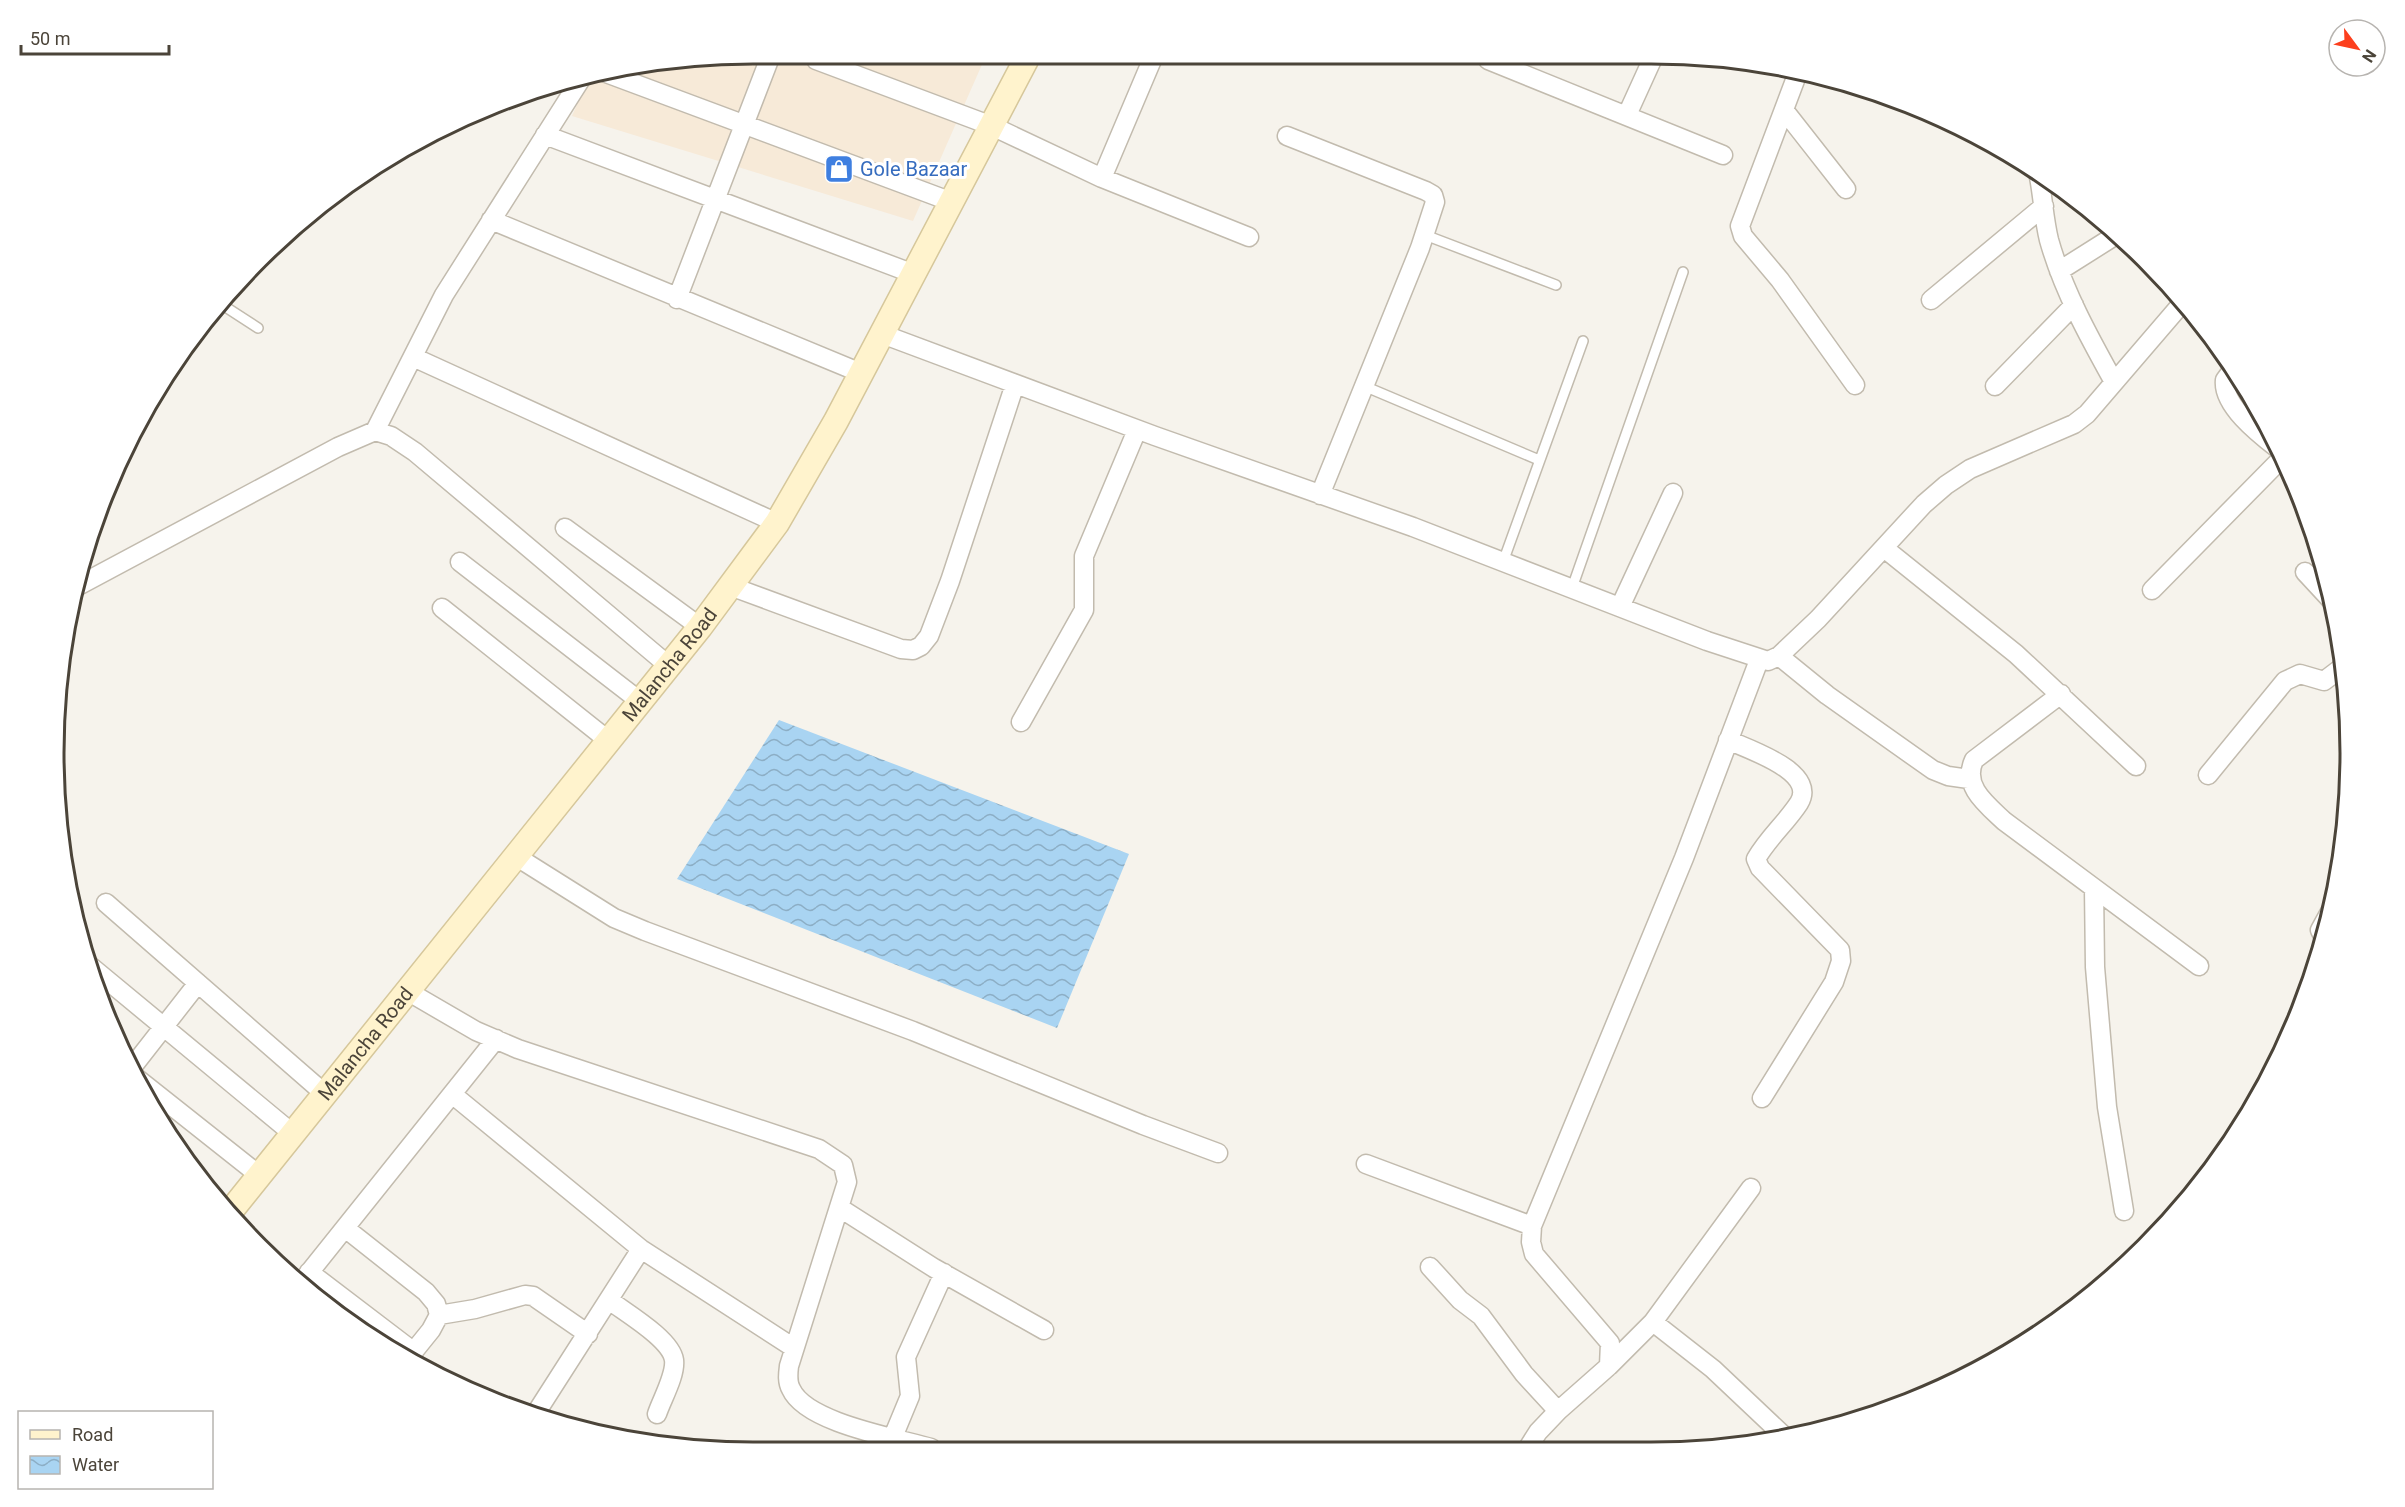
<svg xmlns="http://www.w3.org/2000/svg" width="2405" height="1507" font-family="Roboto,sans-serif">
<defs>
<pattern id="water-waves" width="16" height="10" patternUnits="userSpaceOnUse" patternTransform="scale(1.5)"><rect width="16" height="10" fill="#a9d4f2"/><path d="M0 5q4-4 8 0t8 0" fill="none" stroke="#8caec5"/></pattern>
</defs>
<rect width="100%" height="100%" fill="#f6f3ec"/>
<path fill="#f7ead8" d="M662,60H984L913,221L572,116L589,77Z"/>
<path fill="url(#water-waves)" d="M779,720L1129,854L1057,1028L677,879Z"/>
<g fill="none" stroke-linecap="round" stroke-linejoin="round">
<g stroke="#c2bbae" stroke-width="12">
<path id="service" d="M1425,235L1556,285
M221,304L258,328
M1364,386L1539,460
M1503,562L1583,341
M1572,588L1683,272"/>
</g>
<g stroke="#c2bbae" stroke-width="21">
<path id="minor" d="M816,60L992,126L1102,178L1249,237
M1488,60L1723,155
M606,73L952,202
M1797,75L1740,226L1743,236L1780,280L1855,385
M1784,110L1846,189
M1627,115L1652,60
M545,135L914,274
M1287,136L1426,191L1433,195L1435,202L1420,248L1320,495
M2039,177C2043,198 2044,220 2049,240C2063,290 2089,337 2114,382
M1102,178L1152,60
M491,220L861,373
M2059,271L2116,235
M677,299L769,60
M1931,300L2044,206
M882,334L1155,436L1413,527L1707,641L1768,661L1779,656L1818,619L1924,504L1946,485L1970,469L2074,424L2087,414L2184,301
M413,357L777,523
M2233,369L2225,380C2222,405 2259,434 2277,448
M1995,386L2074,305
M375,431L444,295L581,79
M565,528L700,627
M1884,548L2016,654L2136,766
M460,562L641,702
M2305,572L2330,599
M730,586L901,649L913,650L921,646L929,636L950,581L1015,384
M76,587L338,447L375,431L391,436L415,452L669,666
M2152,590L2282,458
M1620,607L1673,493
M442,608L609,741
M1779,656L1827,695L1933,770L1948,776L1969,779
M2061,694L1974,760C1962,786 1986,804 2004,821L2199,966
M1021,722L1084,610V556L1137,430
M1728,740C1750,750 1818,772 1799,803C1786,823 1768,838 1756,859L1760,868L1840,950L1841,961L1834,982L1762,1098
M2208,775L2285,681L2300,674L2324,681L2345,665
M517,857L614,918L645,931L913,1031L1143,1125L1218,1153
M2094,888L2095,967L2107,1107L2124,1211
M106,903L325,1094
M2325,940L2320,930L2331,910
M89,965L292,1133
M409,992L476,1031L518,1049L819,1149L843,1165L847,1182L789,1366C788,1374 787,1382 791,1389C806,1423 897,1438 931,1448
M130,1070L198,983
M134,1076L259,1175
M452,1094L641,1249L794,1348
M1366,1164L1532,1226
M840,1208L934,1268L1044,1330
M345,1228L426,1292L436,1304L439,1315L431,1330L410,1356
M1430,1267L1460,1300L1481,1316L1524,1374L1558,1411
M309,1272L414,1352
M300,1284L496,1039
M609,1300C626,1313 671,1339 674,1360C676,1375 662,1399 657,1414
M439,1315L475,1309L525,1295L533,1296L588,1334
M1653,1322L1713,1369L1785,1437
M1609,1366L1653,1322L1751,1188
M536,1413L641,1249
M893,1437L910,1396L906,1357L944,1273
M1526,1451L1538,1432L1558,1411L1609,1366L1610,1343L1534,1254L1531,1242L1532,1226L1684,858L1759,660"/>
</g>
<g stroke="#d6c79b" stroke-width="27">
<g id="secondary">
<path id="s1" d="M230,1212L700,627L777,523L836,421L1026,60"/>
</g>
</g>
<use href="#service" stroke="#fff" stroke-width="9"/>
<use href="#minor" stroke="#fff" stroke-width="18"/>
<use href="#secondary" stroke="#fff3cd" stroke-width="24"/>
</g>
<defs>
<g id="shop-square" transform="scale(1.5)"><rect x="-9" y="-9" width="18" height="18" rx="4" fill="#3f7fe0" stroke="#fff"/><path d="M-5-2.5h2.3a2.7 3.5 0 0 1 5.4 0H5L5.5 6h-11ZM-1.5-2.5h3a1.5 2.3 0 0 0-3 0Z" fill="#fff"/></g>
</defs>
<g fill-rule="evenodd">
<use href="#shop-square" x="839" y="169"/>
</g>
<g text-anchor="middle" stroke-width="6" stroke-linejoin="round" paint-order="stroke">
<g font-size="20" fill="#366cbe" stroke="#fff" text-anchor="start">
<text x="860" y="176">Gole Bazaar</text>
</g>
<g font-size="20" fill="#4b4439" stroke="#fff">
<text dy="7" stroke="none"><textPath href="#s1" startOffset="702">Malancha Road</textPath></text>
<text dy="7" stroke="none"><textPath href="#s1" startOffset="216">Malancha Road</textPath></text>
</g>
</g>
<path d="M0 0H2405V1507H0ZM753 64H1651A689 689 0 0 1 2340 753V753A689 689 0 0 1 1651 1442H753A689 689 0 0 1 64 753V753A689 689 0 0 1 753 64Z" fill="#fff" fill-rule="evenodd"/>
<path fill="none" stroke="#4b4439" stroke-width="3" d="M753 64H1651A689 689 0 0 1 2340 753V753A689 689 0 0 1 1651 1442H753A689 689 0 0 1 64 753V753A689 689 0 0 1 753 64Z"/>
<rect x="18" y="1411" width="195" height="78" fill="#ffffff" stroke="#b7b4b0" stroke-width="1.5"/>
<rect x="30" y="1430" width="30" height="9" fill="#fff3cd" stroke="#b7b4b0" stroke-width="1.5"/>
<text x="72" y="1441" font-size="18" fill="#4b4439">Road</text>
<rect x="30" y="1456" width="30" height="18" fill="url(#water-waves)" stroke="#b7b4b0" stroke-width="1.5"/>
<text x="72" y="1471" font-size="18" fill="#4b4439">Water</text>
<g transform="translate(2357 48) rotate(123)"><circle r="28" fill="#ffffff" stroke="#b7b4b0" stroke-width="1.5"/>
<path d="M0-4.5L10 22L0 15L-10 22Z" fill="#fc3f1d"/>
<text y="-9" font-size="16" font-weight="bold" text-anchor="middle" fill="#4b4439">N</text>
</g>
<path d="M21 45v9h148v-9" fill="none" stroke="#4b4439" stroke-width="3"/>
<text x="30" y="45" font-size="18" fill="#4b4439" stroke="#ffffff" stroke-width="4.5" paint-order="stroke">50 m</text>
</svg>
